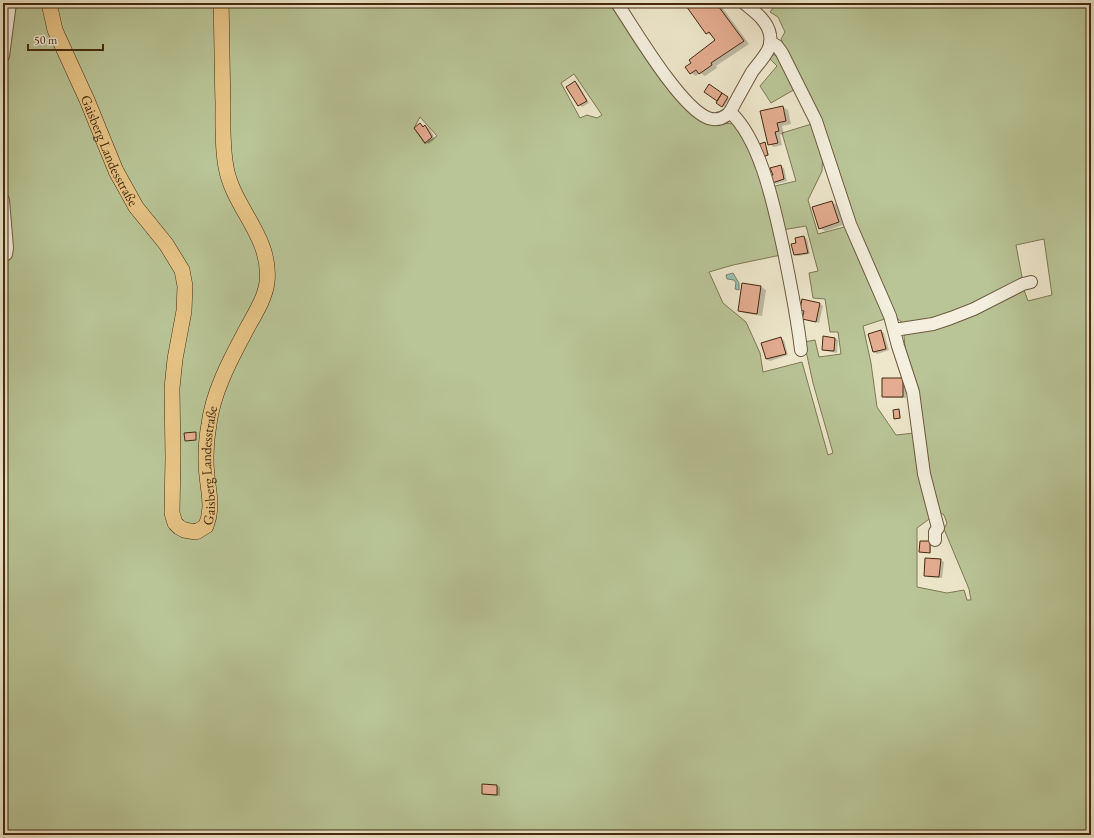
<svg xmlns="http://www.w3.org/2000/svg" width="1094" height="838" font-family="'EB Garamond',serif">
<rect width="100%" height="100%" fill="#eee7cc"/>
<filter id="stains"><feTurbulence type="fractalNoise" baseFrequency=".005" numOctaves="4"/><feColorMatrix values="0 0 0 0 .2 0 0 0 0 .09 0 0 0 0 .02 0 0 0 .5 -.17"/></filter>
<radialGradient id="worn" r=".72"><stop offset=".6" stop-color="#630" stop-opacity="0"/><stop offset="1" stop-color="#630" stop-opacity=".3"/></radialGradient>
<path fill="#b9c597" stroke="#7e7852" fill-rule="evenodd" d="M3,3H612L651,62L719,124L735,123L760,171L781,255L733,265L709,272L723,303L746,322L760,353L763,372L802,362L828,455L833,453L813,383L804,342L815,340L819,357L841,354L838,332H830L825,299L813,298L809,273L818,271L806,226L782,230L771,187L796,181L782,133L815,123L823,147L822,171L808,200L818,234L848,226L888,318L863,326L871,363L877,407L896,435L915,433L932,517L917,528V587L947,593L964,590L967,600H971L969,589L944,529L947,523L944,515L939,512L933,497L906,356L904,336L906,333L1020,290H1024L1028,301L1052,295L1044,239L1016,245L1022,277L1019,282L984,300L928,322L903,323L895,317L853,224L802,86L781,39L785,32L778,17L770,12L776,4L775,3H1091V835H3ZM574,74L602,115L597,118L587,115L580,118L561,83ZM420,117L437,136L425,144L414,128Z
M773,55H776L797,88L771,103L760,86L777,66L769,58Z"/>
<path fill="#9ac0b3" stroke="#788471" d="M733,273L739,283V290L735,289L736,283L734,280L727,279L726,275Z"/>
<path fill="#0003" d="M685,3H719L749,44L716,66L717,68L705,76L700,73L696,76L691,73L716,41L712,36L707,33Z
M575,83L578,84L589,103L582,107L579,105Z
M709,86L729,99L724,107L717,102L718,101L706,91Z
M783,107L788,110L791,124L782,126L784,134L780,135L782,145L774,147L769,144Z
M420,124L429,128L434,136L433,137L435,139L429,144L426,142Z
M765,143L769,155L765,157L763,156Z
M780,166L784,168L787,181L776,184L773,182L774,176Z
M832,202L837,205L843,225L825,231L820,228Z
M804,237L807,239L810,254L798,256L795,255L797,243Z
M743,284L761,287L766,290L762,316L744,313L739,310Z
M820,304L823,306L819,323L803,319L805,311L801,309Z
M881,331L884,333L889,350L877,354L873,352Z
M824,337L835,338L838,340L837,353L826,351L823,350Z
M781,339L784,340L788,355L770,361L766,359Z
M883,379L906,380V398H886L883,396Z
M898,410L900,411L901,419H895Z
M921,542L931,543V553L922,552Z
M940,560L944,562L942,578L928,577L925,575Z
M497,786L500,787V796L486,795L483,793Z"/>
<path fill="#e4ac91" stroke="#442a0e" d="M684,3H716L744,41L711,63L712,65L699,74L696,70L690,74L685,67L691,63L689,60L715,40L709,32L706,34Z
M575,81L587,101L578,106L566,87Z
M709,84L722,93L717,101L704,92Z
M722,93L728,97L722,107L716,103Z
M783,106L786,121L777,123L779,131L775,132L778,143L768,145L760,111Z
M420,123L423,127L425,125L432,137L425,143L414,128Z
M765,142L768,155L762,157L757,145Z
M781,165L784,179L772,183L770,176L773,175L770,168Z
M832,201L839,222L819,229L812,207Z
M804,236L808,253L794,255L791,244L796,243L795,238Z
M742,283L761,286L757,314L738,311Z
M802,299L820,303L816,322L802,319L804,311L800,310Z
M881,330L886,349L873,352L868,334Z
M823,336L835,338L834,351L822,350Z
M781,337L786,354L766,359L761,343Z
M882,378H903V397H882Z
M899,409L900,418L894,419L893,410Z
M196,432V440L185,441L184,433Z
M920,541H930V553L919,552Z
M925,558L941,559L939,577L924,576Z
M482,784L497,785V795L482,794Z"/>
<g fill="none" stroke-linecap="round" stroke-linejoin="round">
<g stroke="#6e593e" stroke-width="14">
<path id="minor" d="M617,3C635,30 680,107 708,118C716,121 722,119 728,114C732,110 734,104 737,99C742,90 747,81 752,72C757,65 764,58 768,50C770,46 771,40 770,35C768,21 754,11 744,3
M770,42L777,46L782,53L816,121L850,224L890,316L898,346L913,392L924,474L938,528L935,532V540
M3,56L10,3
M730,112C761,140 774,207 783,247C790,281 797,315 801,350
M3,200L7,248L6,254L3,255
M894,330L933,324L951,318L974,309L1023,284L1031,282"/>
</g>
<g stroke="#442a0e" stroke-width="16">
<g id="major">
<path id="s1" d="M49,3L55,30L87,100L116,171L136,207L166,244L182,270L185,286L184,311L175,359L172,388L173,457L172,513L175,523L179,527L184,530L196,532L206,526C213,508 209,495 207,476C205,459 206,441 209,424C213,393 229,362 244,334C252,318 265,300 267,282C272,237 233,208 226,167C222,146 223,124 223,103C222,70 222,36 221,3"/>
</g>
</g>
<use href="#minor" stroke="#f4efde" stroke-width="12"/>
<use href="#major" stroke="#e7c486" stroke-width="15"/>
</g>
<g text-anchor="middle" stroke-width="3" stroke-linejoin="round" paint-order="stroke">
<g font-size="14" fill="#442a0e" stroke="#f4efde">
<text dy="5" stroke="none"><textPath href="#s1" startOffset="160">Gaisberg Landesstraße</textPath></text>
<text dy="5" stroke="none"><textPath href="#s1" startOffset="652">Gaisberg Landesstraße</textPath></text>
</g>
</g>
<rect width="1094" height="838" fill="none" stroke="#eee7cc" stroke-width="16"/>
<rect x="4" y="4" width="1086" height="830" fill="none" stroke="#442a0e" stroke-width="2"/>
<rect x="8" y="8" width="1078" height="822" fill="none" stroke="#442a0e"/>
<path d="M28 44v6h75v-6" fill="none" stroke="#442a0e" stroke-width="2"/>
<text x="34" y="44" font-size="12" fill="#442a0e" stroke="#f4efde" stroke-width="3" paint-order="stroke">50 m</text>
<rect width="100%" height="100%" filter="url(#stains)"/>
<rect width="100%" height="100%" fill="url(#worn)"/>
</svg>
